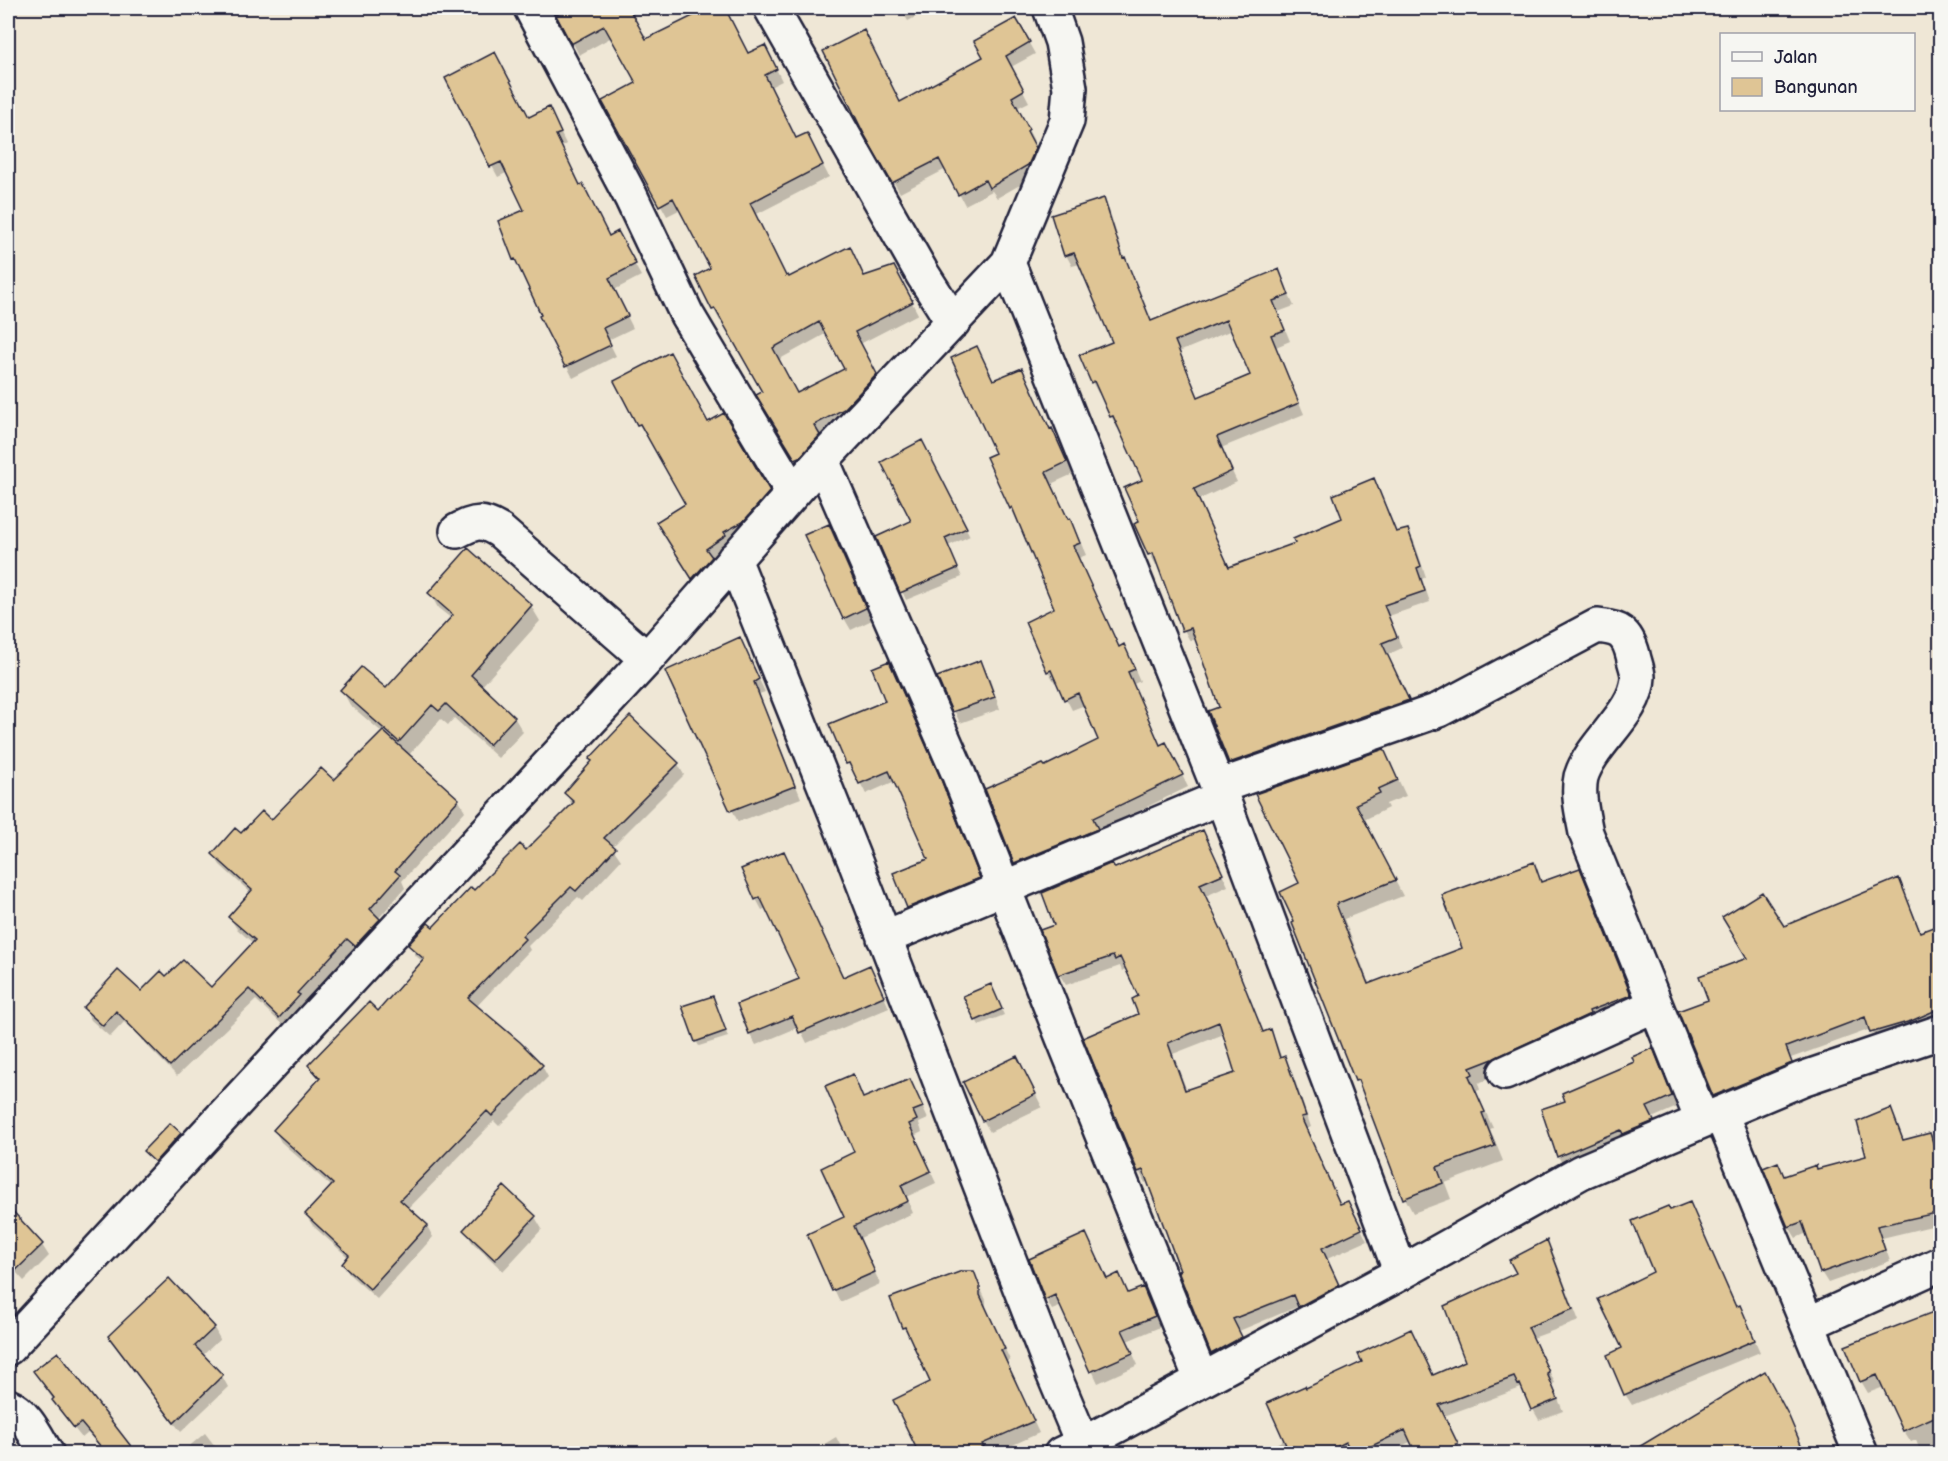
<svg xmlns="http://www.w3.org/2000/svg" width="1948" height="1461" font-family="'Balsamiq Sans',sans-serif">
<rect width="100%" height="100%" fill="#efe7d6"/>
<filter id="ink" filterUnits="userSpaceOnUse"><feTurbulence type="fractalNoise" baseFrequency=".0167" numOctaves="2"/><feDisplacementMap in="SourceGraphic" scale="12" xChannelSelector="R" yChannelSelector="G"/><feConvolveMatrix kernelMatrix="1 2 1 2 8 2 1 2 1" color-interpolation-filters="sRGB"/></filter>
<g filter="url(#ink)">
<path fill="#0003" fill-rule="evenodd" d="M555,8H627L646,41L711,8H724L748,54L771,58L782,81L770,87L796,139L813,146L829,177L755,215L786,278L900,280L918,314L860,344L883,387L851,421L820,437L825,448L803,470L758,395L764,392L723,319L720,321L714,309L712,269L681,209L667,216L604,102L638,83L612,37L579,55ZM827,333L846,369L797,395L778,360Z
M900,8H932L908,21Z
M1016,20L1035,54L1011,67L1029,102L1017,108L1034,141L1032,142L1041,160L1034,177L997,198L992,191L965,205L946,169L900,193L866,134L900,103L985,58Z
M549,109L566,144L561,147L580,187L609,237L617,233L641,276L614,290L633,328L608,340L616,356L573,378L541,316L500,222L526,211L508,172L498,177L492,166L529,119Z
M1103,200L1109,210L1125,260L1152,322L1278,271L1294,306L1278,312L1290,341L1276,347L1304,414L1221,448L1237,482L1198,500L1230,568L1297,544L1344,519L1373,480L1397,534L1408,530L1414,541L1426,577L1422,579L1430,602L1389,616L1402,648L1387,655L1414,712L1236,774L1210,712L1221,707L1196,639L1190,641L1184,630L1159,564L1156,565L1150,554L1136,524L1141,522L1144,481L1120,426L1117,428L1100,392L1098,393L1092,382L1114,343L1080,264L1072,266L1066,255ZM1232,330L1252,376L1199,398L1179,352Z
M616,382L707,424L723,415L775,503L699,589L664,534L687,505L647,434L645,435Z
M994,382L1052,430L1058,441L1073,474L1051,484L1068,521L1076,532L1086,555L1079,558L1119,648L1130,658L1140,681L1134,684L1161,746L1172,755L1188,787L1099,830L1103,841L1022,874L1015,863L987,790L1044,768L1100,741L1085,705L1072,710L1057,681L1055,683L1048,671L1056,609L1011,508L997,454Z
M926,450L970,536L948,546L962,577L906,600L878,537L913,521Z
M829,526L872,620L851,630L844,618Z
M469,550L531,606L540,621L481,687L514,717L523,732L498,758L454,718L448,725L441,719L408,756L458,799L465,811L402,881L405,888L378,919L386,931L362,957L355,949L304,1004L305,1008L286,1028L256,1000L177,1076L124,1022L110,1037L91,1020L85,1008L141,993L166,978L211,989L254,944L237,929L230,918L251,893L220,865L213,854L241,835L271,822L334,782L383,733L350,705L342,690H386L452,619L438,608L430,593Z
M740,639L765,692L759,694L801,798L738,822L667,672Z
M981,662L988,674L1000,709L960,723L939,678Z
M888,663L945,789L984,889L915,918L909,907L930,860L895,781L866,794L855,773L854,774L848,763L887,702Z
M678,764L684,775L612,847L621,860L583,901L578,897L528,946L530,950L476,1007L542,1066L548,1077L499,1126L494,1121L408,1209L427,1226L433,1237L377,1299L350,1275L344,1264L349,1258L313,1226L306,1215L332,1187L281,1142L275,1131L320,1081L309,1065L378,1013L423,962L416,956L410,945L433,929L474,892L526,852L572,805L566,793Z
M1392,766L1406,796L1386,804L1388,808L1364,820L1403,896L1344,919L1370,985L1464,949L1533,864L1543,883L1579,870L1588,885L1639,1011L1502,1074L1478,1083L1480,1090L1476,1091L1493,1128L1490,1129L1503,1161L1445,1183L1451,1199L1413,1213L1405,1198L1365,1095L1357,1080L1301,884L1257,795Z
M1203,832L1228,886L1206,896L1264,1033L1270,1031L1276,1042L1282,1059L1284,1058L1291,1069L1311,1127L1307,1129L1341,1206L1354,1214L1367,1241L1327,1259L1344,1297L1306,1317L1299,1306L1239,1331L1247,1349L1219,1364L1212,1353L1179,1272L1182,1271L1149,1181L1145,1183L1139,1171L1140,997L1127,968L1122,971L1120,966L1066,985L1059,974L1056,926L1115,870ZM1224,1034L1237,1074L1187,1091L1173,1054Z
M790,864L844,978H876L889,1008L807,1043L799,1027L756,1045L750,1034L801,979L767,908L762,910L756,899Z
M1899,880L1905,891L1921,933L1940,926V1022L1878,1044L1871,1029L1791,1058L1797,1074L1720,1107L1714,1096L1680,1012L1710,1001L1749,958L1783,928Z
M993,991L1004,1015L979,1025L976,1020Z
M713,998L728,1037L699,1046L696,1041Z
M1652,1050L1677,1107L1652,1118L1658,1132L1564,1167L1558,1156L1567,1102L1636,1063Z
M1023,1069L1042,1107L990,1132L983,1120Z
M852,1076L864,1099L910,1080L928,1119L919,1123L922,1132L914,1136L936,1183L906,1197L913,1213L860,1238L880,1284L840,1302L809,1234L847,1218L856,1153Z
M1890,1110L1904,1142L1940,1132V1224L1882,1238L1890,1261L1828,1283L1821,1272L1807,1233L1796,1238L1789,1227L1765,1169L1785,1178L1867,1157Z
M170,1125L183,1140L159,1166L145,1152Z
M8,1208L42,1245L49,1256L24,1281L8,1263Z
M1670,1212L1695,1215L1737,1308L1745,1318L1760,1352L1632,1405L1625,1394L1624,1349L1654,1272Z
M535,1217L542,1229L503,1271L472,1242L465,1230Z
M1547,1242L1553,1253L1579,1321L1533,1338L1555,1383L1552,1384L1563,1411L1539,1420L1521,1388L1444,1416L1462,1454H1418L1412,1441L1386,1454H1258L1285,1439L1306,1390L1417,1342L1434,1376L1467,1362L1518,1273Z
M1031,1260L1129,1295L1143,1288L1160,1327L1127,1341L1138,1365L1098,1383L1062,1306L1052,1310L1046,1299Z
M973,1272L986,1300V1308L1010,1360L1006,1362L1039,1433L993,1454H921L932,1383L911,1338L903,1327Z
M1940,1311V1454H1921L1916,1440L1911,1442L1904,1431L1884,1387L1868,1393L1861,1381Z
M214,1328L220,1339L202,1356L222,1376L228,1387L181,1432L116,1347Z
M35,1371L135,1454H106L88,1433L82,1438L60,1411Z
M205,1433L221,1454H180Z
M836,1437L845,1454H808Z
M8,1444L13,1454H8Z"/>
<path fill="#dfc595" stroke="#22223b" stroke-width="1.5" fill-rule="evenodd" d="M569,8H639L631,12L646,39L709,8H725L748,53L765,45L777,69L765,75L796,138L807,133L823,165L750,203L786,276L788,275L789,277L850,246L864,276L894,266L913,302L855,332L877,374L844,409L814,425L820,435L800,457L795,459L756,395L762,392L715,309L712,310L695,276L710,268L673,198L659,206L602,101L636,83L604,26L571,44L556,15ZM819,322L844,369L797,393L773,348Z
M1016,18L1030,42L1006,56L1024,90L1012,97L1029,129L1027,131L1036,148L1028,165L989,188L985,180L958,195L939,159L892,183L864,134L823,51L864,30L900,102L983,57L974,41Z
M495,52L529,117L549,107L561,133L556,135L580,185L583,184L609,236L618,231L636,264L609,278L628,316L603,328L611,345L565,367L539,316L541,315L515,259L513,260L498,221L524,210L501,162L490,167L445,78Z
M1104,198L1123,258L1125,257L1151,321L1279,269L1289,295L1273,301L1285,330L1271,335L1299,403L1217,437L1232,471L1194,489L1229,567L1295,543L1293,539L1342,518L1333,495L1374,478L1396,532L1408,529L1421,566L1417,568L1425,591L1384,605L1397,637L1382,643L1409,700L1229,763L1208,711L1219,707L1191,628L1182,631L1153,553L1148,555L1134,524L1139,521L1124,488L1142,480L1113,416L1110,417L1094,381L1091,383L1079,355L1112,342L1074,253L1064,256L1051,215ZM1226,320L1250,375L1198,397L1175,341Z
M977,346L993,380L1022,368L1050,429L1052,428L1067,462L1046,472L1068,519L1070,518L1080,543L1073,546L1119,647L1124,644L1135,669L1128,672L1160,745L1166,742L1183,775L1093,818L1098,829L1014,863L985,789L1043,764L1045,766L1098,740L1078,693L1064,700L1051,670L1047,672L1025,622L1054,608L1012,507L1010,509L986,457L995,453L951,358Z
M670,352L708,422L724,413L770,491L743,522L724,532L726,535L706,549L712,557L692,579L656,522L685,504L640,424L637,425L614,381Z
M922,440L967,528L945,538L958,568L900,593L876,537L911,521L881,462Z
M829,524L866,608L843,619L804,535Z
M468,548L532,605L471,675L515,717L489,745L446,704L439,711L432,705L399,742L340,690L361,667L386,688L453,615L428,593Z
M740,637L759,679L754,682L795,786L730,811L665,671Z
M981,660L995,697L952,712L937,677Z
M889,661L940,777L980,878L907,908L893,873L928,859L889,771L859,784L849,763L846,764L829,724L885,701L872,668Z
M630,716L679,763L604,838L616,848L596,870L576,891L571,887L522,936L525,939L468,998L520,1042L543,1065L492,1116L487,1111L400,1200L428,1225L370,1289L342,1264L349,1255L305,1214L333,1184L273,1130L320,1078L308,1065L369,1002L378,1011L424,959L408,945L428,923L433,927L471,887L474,890L520,844L526,850L574,802L564,793L592,761L589,759Z
M383,731L459,799L395,871L400,875L370,909L380,919L355,946L347,939L297,993L300,995L279,1018L249,989L170,1066L116,1011L103,1026L83,1008L118,970L141,991L161,971L166,976L183,960L211,987L255,940L228,917L252,890L212,854L235,828L241,833L262,811L271,820L321,768L334,780Z
M1384,749L1398,780L1378,789L1380,793L1356,804L1396,880L1336,904L1368,984L1462,948L1442,895L1534,862L1541,882L1580,868L1631,995L1589,1011L1590,1014L1493,1059L1470,1068L1473,1074L1469,1076L1485,1112L1482,1113L1495,1146L1437,1167L1443,1183L1403,1199L1358,1080L1355,1081L1292,923L1294,922L1280,892L1299,883L1255,794Z
M1203,830L1223,874L1200,884L1226,940L1263,1032L1271,1029L1280,1058L1285,1056L1306,1116L1301,1117L1340,1204L1348,1201L1362,1229L1322,1248L1339,1285L1298,1307L1293,1295L1233,1319L1242,1337L1211,1354L1178,1271L1180,1270L1143,1170L1138,1172L1083,1038L1138,1014L1132,999L1138,996L1120,957L1115,960L1113,956L1058,975L1040,930L1054,925L1042,893L1112,863L1115,868ZM1219,1022L1235,1073L1185,1090L1168,1043Z
M784,851L843,977L870,965L884,996L799,1033L792,1016L749,1034L737,1004L799,979L760,897L755,900L741,869Z
M1899,878L1920,932L1941,924V1008L1911,1021L1870,1033L1865,1017L1786,1047L1792,1063L1713,1096L1678,1011L1708,1000L1699,976L1747,958L1722,917L1762,892L1784,926Z
M991,984L1002,1009L975,1021L963,996Z
M713,996L726,1031L695,1042L682,1006Z
M1653,1048L1672,1096L1647,1107L1654,1121L1623,1134L1621,1130L1557,1157L1541,1109L1565,1101L1562,1093L1634,1062L1632,1057Z
M1017,1056L1036,1094L982,1121L963,1082Z
M853,1074L863,1098L910,1079L923,1107L913,1111L917,1120L909,1124L931,1171L901,1185L908,1201L854,1226L875,1272L832,1291L807,1234L844,1217L821,1168L854,1152L825,1086Z
M1891,1108L1903,1140L1930,1133L1941,1168V1212L1877,1226L1885,1250L1820,1273L1802,1222L1788,1227L1763,1168L1778,1162L1784,1176L1816,1165L1817,1169L1866,1156L1857,1122Z
M170,1123L181,1133L155,1162L143,1151Z
M504,1186L536,1216L495,1260L463,1230Z
M1690,1202L1736,1307L1740,1305L1755,1340L1624,1395L1607,1355L1622,1348L1598,1299L1653,1272L1632,1221L1668,1206L1670,1210Z
M8,1206L43,1244L8,1278Z
M1086,1233L1107,1279L1119,1273L1128,1293L1143,1287L1155,1316L1122,1330L1133,1353L1090,1372L1055,1295L1045,1300L1029,1259Z
M1547,1240L1573,1309L1528,1327L1549,1372L1547,1373L1558,1399L1531,1410L1520,1384L1518,1385L1514,1377L1439,1405L1458,1444L1437,1454H1416L1405,1430L1355,1454H1352L1346,1442L1322,1454H1290L1267,1403L1305,1386L1306,1388L1362,1362L1358,1354L1411,1329L1433,1375L1465,1361L1444,1306L1516,1273L1509,1260Z
M962,1271H974L980,1287V1295L1005,1349L1001,1350L1034,1421L982,1444L984,1447L969,1454H919L893,1400L930,1382L905,1327L902,1328L890,1298Z
M169,1278L215,1327L195,1346L223,1375L174,1423L108,1336Z
M1941,1309V1414L1903,1431L1877,1375L1860,1382L1845,1346Z
M58,1352L137,1454H107L81,1423L74,1428L52,1400L54,1398L33,1371Z
M1765,1371L1788,1414L1805,1454H1627Z"/>
<g fill="none" stroke-linecap="round" stroke-linejoin="round">
<g stroke="#22223b" stroke-width="38">
<path id="street" d="M531,8L631,197L687,315L793,493
M771,8L923,275L953,322
M1008,263L1222,797L1401,1273
M822,460L957,770L1063,1038L1201,1379
M457,531C477,521 481,520 500,531L647,659
M734,559L856,864L1053,1373L1082,1442
M1218,787L1439,710L1597,626C1619,628 1627,632 1633,655C1634,661 1638,670 1638,677C1637,713 1591,743 1581,777C1577,795 1583,816 1586,833L1702,1120
M884,938L1222,797
M1505,1073L1655,1005
M1721,1114L1861,1454
M1808,1324L1940,1264
M8,1348L647,659L822,460L1008,263L1067,121L1070,88L1062,42L1050,8
M8,1406C26,1413 37,1438 47,1454"/>
</g>
<g stroke="#22223b" stroke-width="38">
<path id="secondary" d="M1061,1454L1098,1436L1401,1273L1581,1172L1802,1079L1940,1032"/>
</g>
<use href="#street" stroke="#f6f6f2" stroke-width="33"/>
<use href="#secondary" stroke="#f6f6f2" stroke-width="33"/>
</g>
</g>
<rect width="1948" height="1461" fill="none" stroke="#f6f6f2" stroke-width="30"/>
<rect x="15" y="15" width="1918" height="1431" fill="none" stroke="#22223b" stroke-width="2" filter="url(#ink)"/>
<rect x="1720" y="33" width="195" height="78" fill="#f6f6f2" stroke="#a1a1a9" stroke-width="1.5"/>
<rect x="1732" y="52" width="30" height="9" fill="#f6f6f2" stroke="#a1a1a9" stroke-width="1.5"/>
<text x="1774" y="63" font-size="18" fill="#22223b">Jalan</text>
<rect x="1732" y="78" width="30" height="18" fill="#dfc595" stroke="#a1a1a9" stroke-width="1.5"/>
<text x="1774" y="93" font-size="18" fill="#22223b">Bangunan</text>
</svg>
